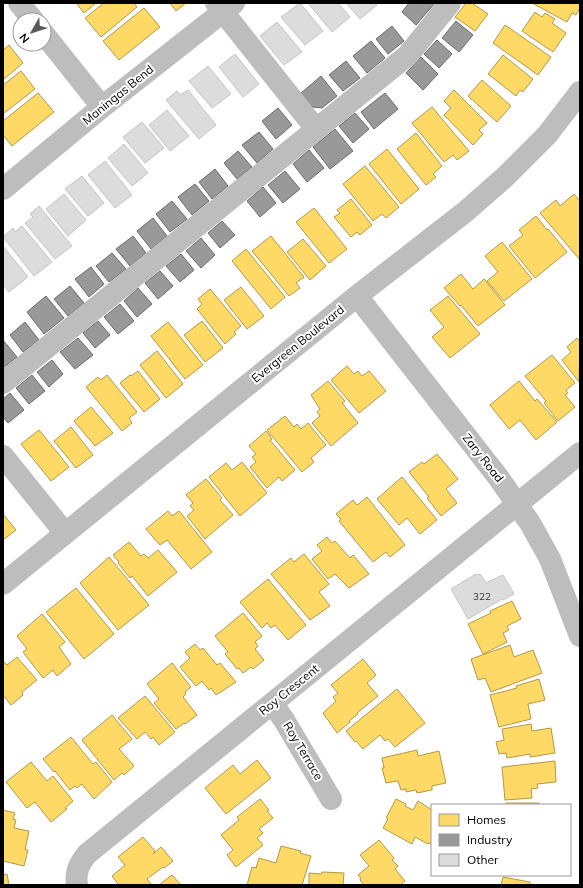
<svg xmlns="http://www.w3.org/2000/svg" width="583" height="888" font-family="Mulish,sans-serif">
<rect width="100%" height="100%" fill="#fff"/>
<path fill="#ffd966" stroke="#b29847" d="M76,3H96L84,13Z
M104,3H134L137,7L101,37L85,18Z
M170,3H186L176,11Z
M466,3H472L488,14L475,31L455,17Z
M532,3H580V8L576,15L572,13L567,22Z
M144,8L160,27L119,60L103,41Z
M535,12L542,17L545,13L555,19L552,23L566,33L553,52L522,31Z
M505,25L551,57L538,75L493,43Z
M9,45L23,63L3,80V50Z
M503,55L533,79L523,92L520,90L516,96L488,74Z
M21,71L35,89L3,114V85Z
M482,80L511,106L497,122L468,96Z
M454,90L487,123L479,130L483,134L473,145L444,115L451,108L444,101Z
M38,93L54,112L12,146L3,135V121Z
M432,107L469,151L457,160L453,155L444,162L412,123Z
M416,133L442,166L433,174L436,177L426,185L397,149Z
M387,149L419,189L401,204L369,164Z
M365,166L399,207L386,218L382,214L373,221L343,184Z
M574,194L580,201V260L540,213L556,200L560,206Z
M351,199L372,225L360,235L357,232L351,237L334,217L340,213L337,210Z
M314,208L347,249L329,263L296,222Z
M536,216L547,230L548,229L567,252L535,278L509,246L523,235L519,230Z
M271,236L304,277L296,283L300,288L289,296L252,251Z
M303,239L326,266L310,280L287,252Z
M502,242L532,279L504,301L487,281L498,272L485,256Z
M246,249L285,297L271,309L232,261Z
M461,274L473,289L484,279L505,305L478,326L461,305L460,306L444,288Z
M241,287L264,316L247,329L224,300Z
M210,289L241,326L234,332L236,334L225,344L197,309L202,304L198,299Z
M448,296L480,334L450,358L432,337L444,327L430,310Z
M202,321L223,348L205,362L184,335Z
M168,322L203,365L185,379L151,336Z
M577,338L580,342L579,382L562,360L571,352L567,347Z
M157,351L183,384L166,398L140,365Z
M552,355L575,383L566,390L568,393L565,395L575,407L558,421L544,403L546,401L525,376Z
M347,366L354,374L358,371L362,376L369,371L386,391L359,413L331,380Z
M138,371L160,399L144,412L120,383L130,375L131,376Z
M107,375L137,412L129,418L132,423L122,431L86,387L98,377L101,380Z
M328,381L345,401L342,403L358,423L331,446L312,423L320,416L317,412L320,409L311,395Z
M519,381L535,401L537,399L557,422L536,440L520,420L509,429L490,405Z
M91,407L113,433L95,446L74,421Z
M285,416L294,427L297,424L301,429L308,423L326,445L311,458L314,462L302,472L267,430Z
M71,427L93,455L76,468L54,441Z
M39,430L69,467L51,481L21,444Z
M266,431L272,439L270,440L295,470L282,481L279,477L267,488L250,467L256,462L252,457L256,454L249,446Z
M437,454L458,479L446,489L457,503L441,516L427,498L429,497L409,472L422,462L424,464Z
M242,462L267,493L240,516L209,477L226,463L232,470Z
M402,477L437,520L420,534L407,518L399,525L377,499Z
M206,479L222,498L220,500L233,515L205,539L187,516L194,510L190,506L193,503L186,495Z
M367,497L405,545L390,557L386,552L373,562L339,521L341,519L336,514L353,500L357,505Z
M168,511L172,516L179,511L212,552L191,569L167,540L160,545L146,529Z
M3,514L16,530L3,540Z
M327,537L332,543L335,541L350,558L353,555L369,574L349,588L335,574L328,579L312,559L322,551L317,545Z
M129,542L141,556L144,554L148,558L158,550L177,572L148,596L132,576L130,578L118,563L119,562L113,555Z
M304,554L329,584L319,592L330,606L310,620L271,574L291,558L294,562Z
M109,557L149,605L118,630L80,583Z
M268,579L306,625L288,640L275,625L271,628L267,623L262,628L240,602Z
M76,588L114,634L84,659L46,612Z
M512,601L521,619L507,626L509,630L503,633L507,642L483,654L468,624L491,613L490,611Z
M243,613L262,636L255,642L258,646L255,649L264,660L253,669L251,667L243,673L239,668L237,669L225,654L228,652L215,636Z
M42,614L65,642L59,647L71,664L57,676L53,670L43,678L23,652L27,649L17,636Z
M195,644L200,650L203,648L217,665L220,663L236,682L216,695L211,688L209,690L202,681L196,686L180,667L190,658L185,652Z
M510,645L514,657L533,650L542,673L491,692L485,678L478,680L471,659Z
M17,657L37,680L22,692L23,695L11,705L3,695V661L7,665Z
M363,659L376,675L367,683L378,696L357,713L358,714L349,721L350,722L337,733L323,713L336,701L333,697L338,693L331,685Z
M172,663L191,687L185,692L186,694L183,697L197,715L185,724L184,723L176,729L154,703L159,699L147,684Z
M539,679L545,700L528,704L531,719L499,727L490,695L517,688L516,686Z
M397,689L425,723L395,747L388,739L385,741L380,735L363,749L356,741L355,742L346,731Z
M145,696L175,732L159,745L153,737L151,739L145,732L137,739L118,718Z
M112,715L132,739L119,749L134,766L124,775L122,773L114,780L82,740Z
M531,724L532,731L551,728L555,753L530,757V754L507,758L506,753L499,754L496,742L504,740L502,729Z
M71,737L93,764L96,762L112,782L94,799L82,784L77,788L75,786L70,790L55,771L54,772L43,759Z
M417,750L418,756L439,751L446,783L432,786V790L417,793L416,790L406,792V789L401,790L398,781L386,783L382,768H384L382,758Z
M257,760L271,778L226,814L205,788L233,765L240,774Z
M555,761L556,782L537,784L538,788L531,789L532,798L505,800L502,767Z
M31,762L47,781L53,776L73,801L65,808L67,809L51,822L35,802L27,808L6,782Z
M260,799L269,810L267,811L273,818L259,829L263,833L257,838L263,845L236,867L227,855L233,850L221,835L239,820L237,817Z
M396,799L406,804L405,806L413,810L418,801L432,810V845L429,843L428,844L415,837L412,844L383,828L388,819L386,818Z
M506,803H539V805H506Z
M3,810L15,813L13,819L16,820L14,828L29,831L25,850H28L24,866L3,861Z
M143,837L155,851L153,854L161,847L173,861L164,868L163,867L147,879L152,885H119L112,876L125,865L118,857Z
M379,840L394,858L392,860L398,866L395,869L405,881L400,885H364L360,880L361,878L358,875L369,866L360,855Z
M281,846L301,851L300,853L311,856L302,885H247L252,867L256,868L259,858L276,863Z
M322,872L344,873L343,885H309V873L321,874Z
M7,874L9,885H3V875Z
M172,875L181,885H159Z
M503,877L530,882V885H501Z"/>
<path fill="#999" stroke="#6b6b6b" d="M409,3H435L416,25L402,12Z
M456,21L473,35L459,52L442,38Z
M392,26L404,41L388,54L376,39Z
M437,40L452,54L439,68L424,54Z
M371,41L385,58L367,73L353,56Z
M421,57L438,74L423,90L406,73Z
M346,61L360,78L343,91L329,75Z
M321,76L337,96L322,108L312,107L301,93Z
M385,93L398,109L374,129L361,112Z
M278,108L292,125L276,139L262,121Z
M355,113L369,129L353,143L339,126Z
M335,129L353,151L330,169L313,147Z
M259,132L273,149L257,163L242,145Z
M309,150L324,168L307,182L293,164Z
M238,151L252,167L237,179L224,163Z
M215,169L228,186L212,199L199,182Z
M285,171L300,189L283,203L268,185Z
M195,184L209,201L192,215L178,197Z
M263,187L276,203L260,217L247,201Z
M172,201L187,219L170,232L156,214Z
M153,218L167,236L151,249L137,231Z
M222,221L235,235L220,248L208,233Z
M133,236L146,253L130,266L116,249Z
M201,238L215,255L201,268L186,251Z
M112,253L126,269L109,282L96,266Z
M181,254L194,270L180,282L166,266Z
M91,267L104,284L89,297L75,279Z
M160,271L173,286L158,299L145,283Z
M70,286L84,303L68,316L54,299Z
M138,288L152,304L137,317L124,301Z
M46,296L64,318L44,334L27,312Z
M120,304L134,321L118,334L104,317Z
M98,321L110,335L95,348L83,333Z
M25,322L39,340L23,352L10,335Z
M78,338L93,355L75,369L60,352Z
M3,340L17,357L3,368Z
M52,360L63,374L49,387L37,372Z
M32,375L45,391L29,404L16,388Z
M10,393L24,410L8,423L3,417V399Z"/>
<path fill="#dcdcdc" stroke="#c4c4c4" d="M300,3L323,31L305,45L281,17Z
M308,3H338L350,17L332,32Z
M346,3H375L377,5L360,19Z
M277,22L302,52L284,65L260,36Z
M235,54L259,84L243,97L219,67Z
M208,66L231,94L212,108L189,81Z
M188,90L216,125L199,139L166,100L177,91L180,95Z
M167,110L189,136L170,151L149,125Z
M142,122L164,148L145,163L123,137Z
M124,144L148,173L132,186L108,158Z
M105,161L132,195L115,208L88,175Z
M82,176L104,203L88,216L65,189Z
M64,194L86,220L68,236L46,209Z
M39,206L72,246L55,259L25,223L33,217L30,214Z
M22,226L52,262L34,276L3,237L13,228L15,232Z
M3,246L28,277L9,292L3,285Z
M476,574L481,575L486,583L503,575L514,594L503,600L502,599L468,619L451,589Z"/>
<g fill="none" stroke-linecap="round" stroke-linejoin="round">
<path stroke="#bdbdbd" stroke-width="22" d="M19,3L33,20
M216,3L316,129
M44,34L102,107
M3,189L102,107L234,3
M357,296L498,477L530,523L550,559L580,636
M3,383L408,55L450,3
M3,456L65,533
M3,584L357,296L465,212L506,176L547,135L580,92
M273,704L284,720L331,799
M77,885C75,872 79,864 87,854L580,453"/>
</g>
<g text-anchor="middle" stroke-width="4" stroke-linejoin="round" paint-order="stroke">
<g font-size="10" fill="#373737">
<text x="482" y="600">322</text>
</g>
<g font-size="12" fill="#000" stroke="#fff">
<text transform="translate(118 95) rotate(-39)" y="4">Maningas Bend</text>
<text transform="translate(298 344) rotate(-39)" y="4">Evergreen Boulevard</text>
<text transform="translate(483 458) rotate(52)" y="4">Zary Road</text>
<text transform="translate(289 690) rotate(-39)" y="4">Roy Crescent</text>
<text transform="translate(303 751) rotate(59)" y="4">Roy Terrace</text>
</g>
</g>
<rect width="583" height="888" fill="none" stroke="#000000" stroke-width="8"/>
<rect x="431" y="804" width="140" height="72" fill="#ffffff" stroke="#999999"/>
<rect x="439" y="814" width="20" height="12" fill="#ffd966" stroke="#999999"/>
<text x="467" y="824" font-size="12" fill="#000000">Homes</text>
<rect x="439" y="834" width="20" height="12" fill="#999999" stroke="#999999"/>
<text x="467" y="844" font-size="12" fill="#000000">Industry</text>
<rect x="439" y="854" width="20" height="12" fill="#dcdcdc" stroke="#999999"/>
<text x="467" y="864" font-size="12" fill="#000000">Other</text>
<g transform="translate(32 32) rotate(231)"><circle r="19" fill="#ffffff" stroke="#999999"/>
<path d="M0-3L7 15L0 10L-7 15Z" fill="#595959"/>
<text y="-6" font-size="11" font-weight="bold" text-anchor="middle" fill="#000000">N</text>
</g>
</svg>
